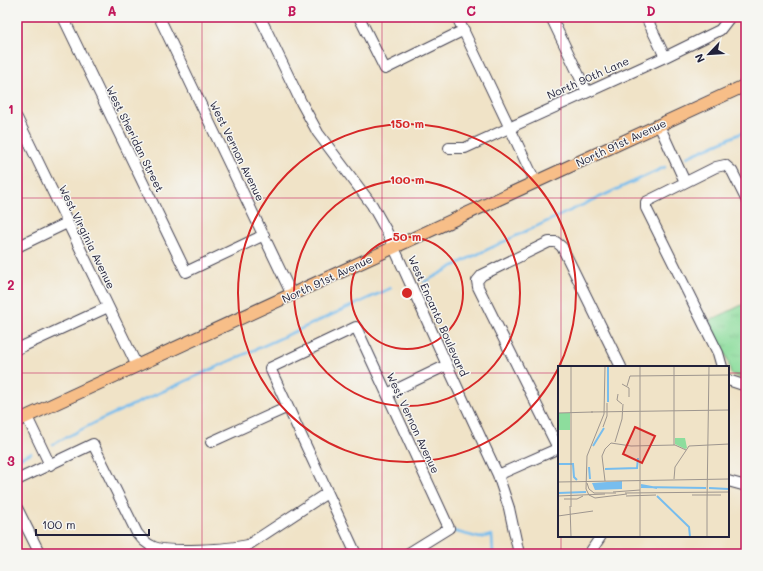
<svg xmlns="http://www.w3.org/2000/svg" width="763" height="571" font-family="Mali,sans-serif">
<defs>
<pattern id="park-tufts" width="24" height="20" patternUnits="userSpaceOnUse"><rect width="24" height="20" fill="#8ddd9d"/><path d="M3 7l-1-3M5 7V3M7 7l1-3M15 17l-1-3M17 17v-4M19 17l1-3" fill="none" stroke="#79bd88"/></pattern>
</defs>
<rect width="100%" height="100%" fill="#f6f6f2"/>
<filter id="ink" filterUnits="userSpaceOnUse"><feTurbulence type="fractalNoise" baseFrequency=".025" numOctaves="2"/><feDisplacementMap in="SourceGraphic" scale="8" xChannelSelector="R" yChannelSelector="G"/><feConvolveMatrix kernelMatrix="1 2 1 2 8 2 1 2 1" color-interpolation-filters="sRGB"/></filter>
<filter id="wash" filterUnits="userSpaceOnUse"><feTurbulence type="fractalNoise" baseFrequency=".012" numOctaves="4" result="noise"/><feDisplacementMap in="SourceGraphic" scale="16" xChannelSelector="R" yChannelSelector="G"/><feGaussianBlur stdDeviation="0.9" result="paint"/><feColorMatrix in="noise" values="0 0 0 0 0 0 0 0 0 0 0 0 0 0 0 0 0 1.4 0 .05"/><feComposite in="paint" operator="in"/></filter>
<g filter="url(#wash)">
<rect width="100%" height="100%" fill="#f0e3c7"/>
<path fill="url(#park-tufts)" stroke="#58806c" d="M746,303V380L731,374L727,358L709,321Z"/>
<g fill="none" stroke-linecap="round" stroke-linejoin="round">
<path stroke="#77bdee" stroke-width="2.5" d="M687,157L746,131
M424,282C442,273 459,262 478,254C540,224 603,196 665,167
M53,444L102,419L391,288
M17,459L31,453
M453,531L480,538L492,535L493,554"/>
</g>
</g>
<g filter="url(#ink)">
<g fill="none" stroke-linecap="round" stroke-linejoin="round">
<g stroke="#413f50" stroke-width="12">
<path id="minor" d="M63,17L186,272L264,235
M159,17L292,295
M260,17L301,102L318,133L372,205L386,230L447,365L498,475L509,508L519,554
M359,17L385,69L464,30
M457,17L536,183
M551,17L587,92
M646,17L665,57
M17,118L137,366
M659,125L685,182
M449,148H465L665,57L720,30L730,17
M17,247L67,223
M17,349L108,307
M722,367L718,353L646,208V202L716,167L725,165L732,171L746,199
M728,380L746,386
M387,394L447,365
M27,417L50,465
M211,442L288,407
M558,448L478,287L477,281L482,275L549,242H556L562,247L621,367
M498,475L559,448
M17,480L93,444L137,533C142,539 146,544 154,547C169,553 230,549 248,545L327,493
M728,481L746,486
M17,508L40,554
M356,554L270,368L356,327L449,528L407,554
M589,554L601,536"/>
</g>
<g stroke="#413f50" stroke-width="14">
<path id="major" d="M17,421L746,85"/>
</g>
<use href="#minor" stroke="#fff" stroke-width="10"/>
<use href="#major" stroke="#f7be88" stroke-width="12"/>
</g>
</g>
<path fill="none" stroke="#c2185b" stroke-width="1" stroke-opacity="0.55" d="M202,17V554M382,17V554M561,17V367M17,198H746M17,373H559M728,373H746M561,536V554"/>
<g fill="none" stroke="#d62828" stroke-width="2">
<circle cx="407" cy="293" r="56"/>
<circle cx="407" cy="293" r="113"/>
<circle cx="407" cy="293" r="169"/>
</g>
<g text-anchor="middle" stroke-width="3" stroke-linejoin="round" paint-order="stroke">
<g font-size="11" fill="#22223b" stroke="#f6f6f2">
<text transform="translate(588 78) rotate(-24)" y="4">North 90th Lane</text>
<text transform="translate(135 139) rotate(64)" y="4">West Sheridan Street</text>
<text transform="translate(621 143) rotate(-25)" y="4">North 91st Avenue</text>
<text transform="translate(237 151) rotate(64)" y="4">West Vernon Avenue</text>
<text transform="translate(87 237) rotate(64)" y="4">West Virginia Avenue</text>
<text transform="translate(327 279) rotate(-25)" y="4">North 91st Avenue</text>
<text transform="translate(438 316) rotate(66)" y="4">West Encanto Boulevard</text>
<text transform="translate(413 423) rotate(65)" y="4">West Vernon Avenue</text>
</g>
</g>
<g transform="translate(558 366)">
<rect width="171" height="171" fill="#f0e3c7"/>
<path d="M0,47H12V64H0Z" fill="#8ddd9d"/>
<path d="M117,72H127L129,82L127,83L117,78Z" fill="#8ddd9d"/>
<path d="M64,115V123L37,124L34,117Z" fill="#77bdee"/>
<path fill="none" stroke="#77bdee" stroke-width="2" d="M50,0V36M35,80L46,62M0,98H15L16,111L19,114M31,101L32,113M47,103L79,102L80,92M83,119L99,122M83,121L148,122M151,122L171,123M0,127L28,126M99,130L131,161L132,171"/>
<path fill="none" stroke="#9e968f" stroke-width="1" d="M47,0L46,48L29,90L28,123L31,129L37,132L69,128M64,18L71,22V31M69,20L72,10L171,9M60,28L59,34L64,38M33,46L171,44M0,47L35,46M45,61L49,50V37M57,76L64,53L65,38M116,79V0M116,113L117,101L131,80L171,78M47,115L44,90L47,83L53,77L73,80L117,79L128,84M0,116L171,113M29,117L31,123L36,127H58M55,126L82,124M67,127L171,126M134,129H163M0,130L47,128M68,130L98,129M6,133H19L25,130M149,136L151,0M12,140L13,171M82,140V0M13,141V0M0,150L35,145M82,171V140M149,171V136"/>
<path fill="#d62828" fill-opacity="0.15" stroke="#d62828" stroke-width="2" d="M77,61L97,70L84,97L65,88Z"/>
<rect width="171" height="171" fill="none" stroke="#22223b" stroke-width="2"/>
</g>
<circle cx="407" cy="293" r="6" fill="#d62828" stroke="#f6f6f2" stroke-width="2"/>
<g font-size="12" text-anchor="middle" font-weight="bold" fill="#d62828" stroke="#f6f6f2" stroke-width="3" stroke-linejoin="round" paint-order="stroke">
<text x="407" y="128">150 m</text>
<text x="407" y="184">100 m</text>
<text x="407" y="241">50 m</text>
</g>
<rect width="763" height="571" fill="none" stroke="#f6f6f2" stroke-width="44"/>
<g transform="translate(709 54) rotate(245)" stroke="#f6f6f2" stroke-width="3" paint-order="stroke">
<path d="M0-3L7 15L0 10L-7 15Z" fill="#22223b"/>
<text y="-6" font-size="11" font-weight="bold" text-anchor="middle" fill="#22223b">N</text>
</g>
<path d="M36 529v6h113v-6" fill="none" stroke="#22223b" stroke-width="2"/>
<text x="42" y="529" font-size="12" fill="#22223b" stroke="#f6f6f2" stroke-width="3" paint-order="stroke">100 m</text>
<rect x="22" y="22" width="719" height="527" fill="none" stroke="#c2185b" stroke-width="1.5"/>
<g font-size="13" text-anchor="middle" font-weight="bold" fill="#c2185b">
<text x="112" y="16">A</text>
<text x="292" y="16">B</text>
<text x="471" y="16">C</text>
<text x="651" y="16">D</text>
<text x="11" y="114">1</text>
<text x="11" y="290">2</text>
<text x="11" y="466">3</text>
</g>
</svg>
